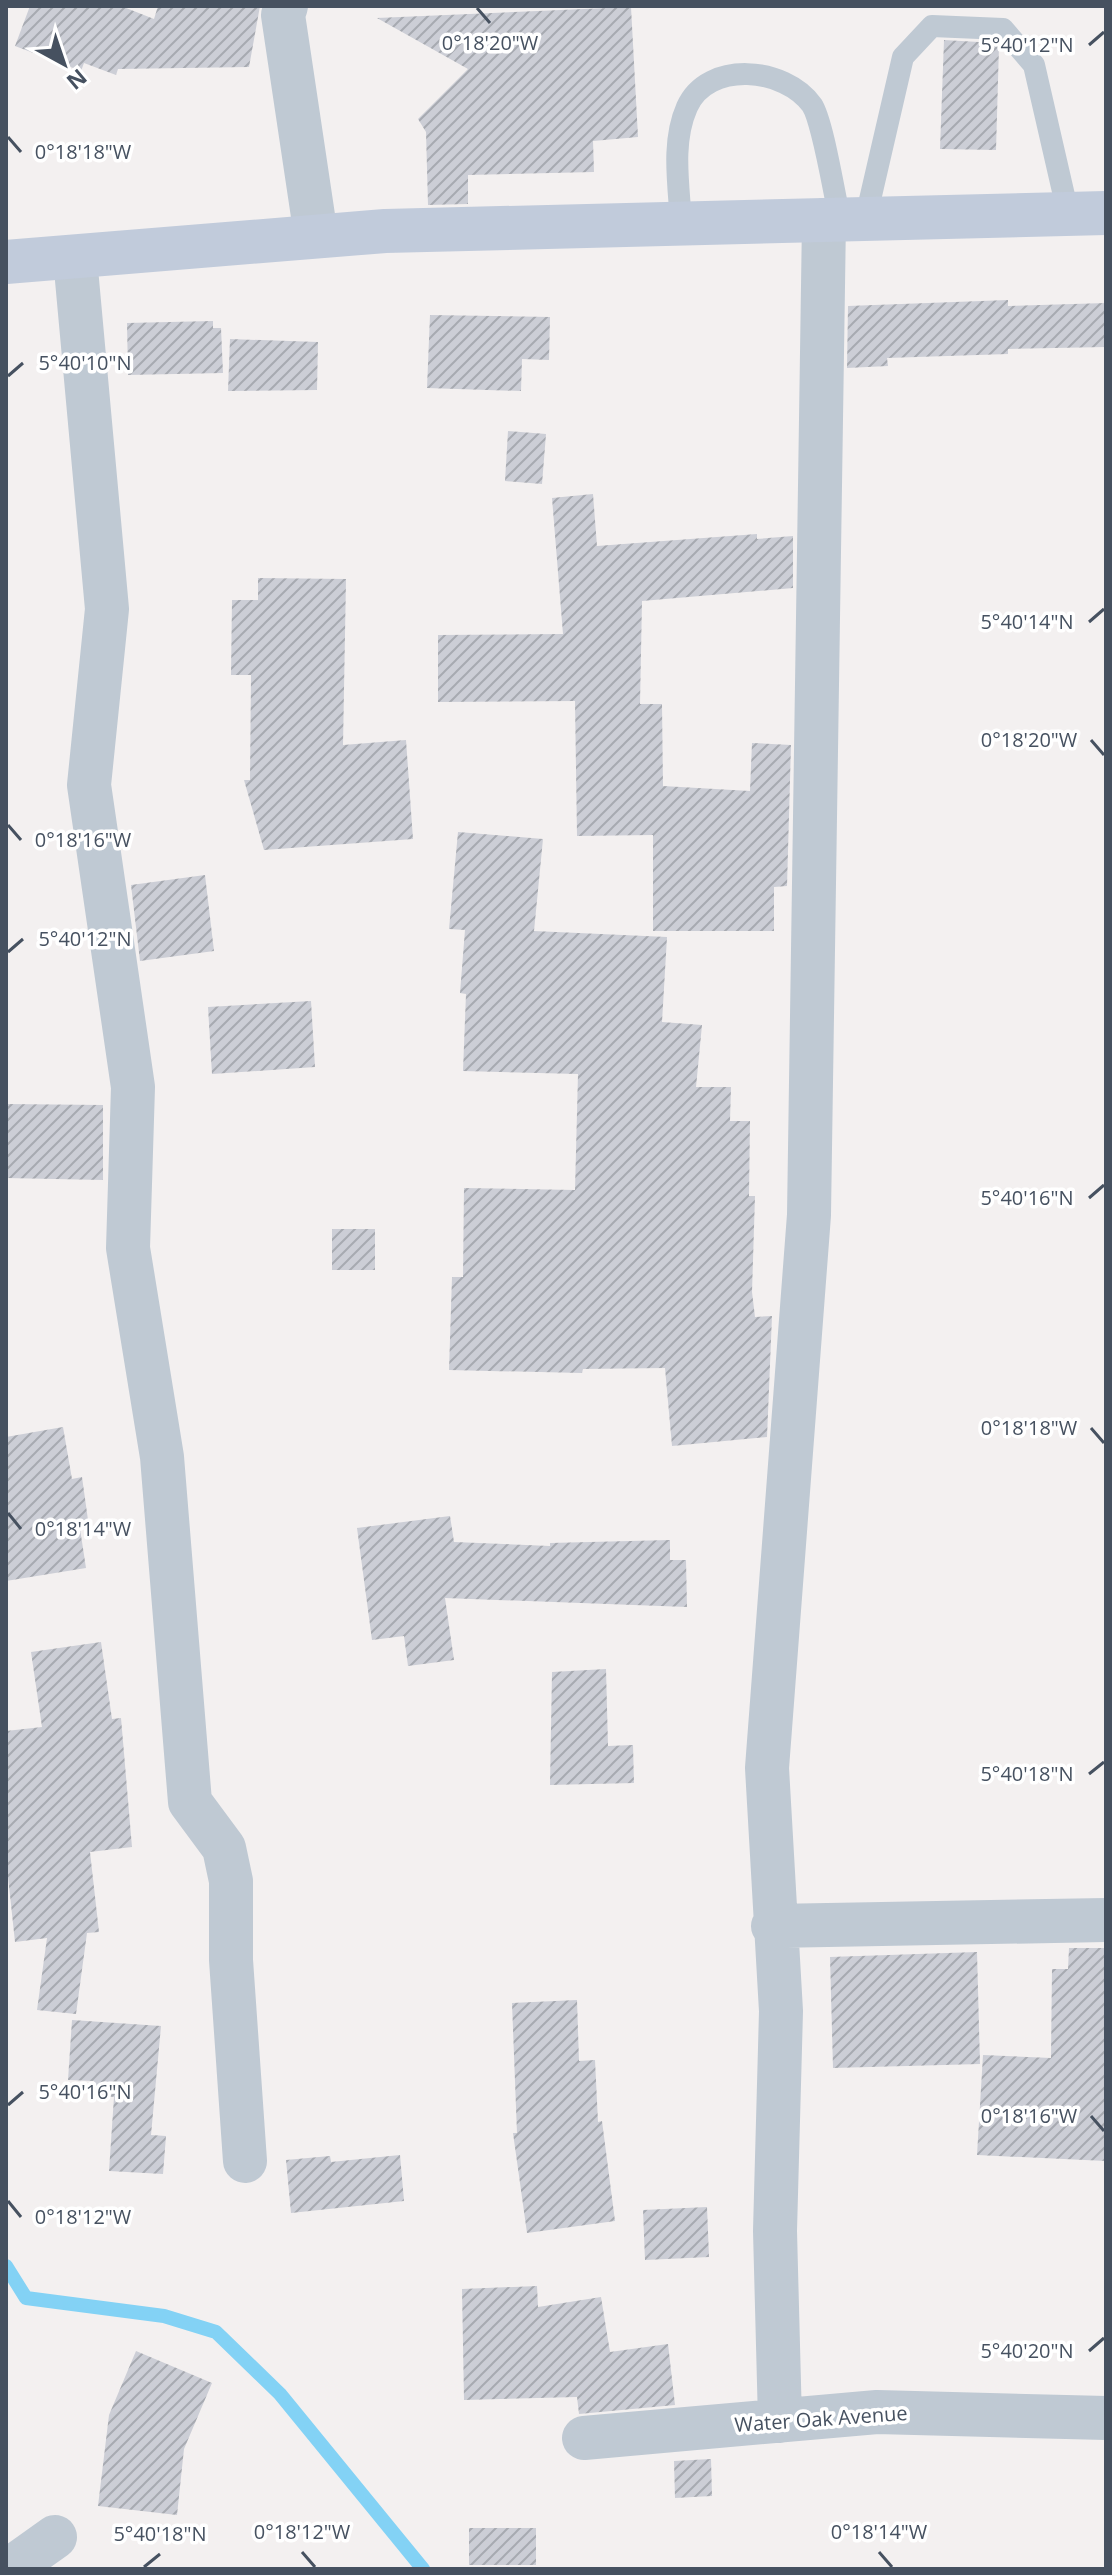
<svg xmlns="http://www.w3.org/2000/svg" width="1112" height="2575" font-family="'Open Sans',sans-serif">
<defs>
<pattern id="building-hatch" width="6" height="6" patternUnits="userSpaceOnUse" patternTransform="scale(2)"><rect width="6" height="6" fill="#ccced6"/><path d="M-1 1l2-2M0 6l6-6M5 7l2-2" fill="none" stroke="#a7aab1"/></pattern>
</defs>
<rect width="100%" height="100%" fill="#f3f0f0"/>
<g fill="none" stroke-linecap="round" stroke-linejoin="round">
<path stroke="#83d2f5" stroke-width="14" d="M6,2266L26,2298L164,2316L216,2332L280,2394L423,2569"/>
</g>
<path fill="url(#building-hatch)" d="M30,6H121L154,19L158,6H260L249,67L118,69L116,75L84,63L81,71L15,46Z
M631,7L638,137L593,141L594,172L468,175V204L428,205L426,132L418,119L468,69L377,18Z
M944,40L996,43L999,46L996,150L940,149Z
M1008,300V306L1106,303V347L1008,349V354L887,358L888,366L847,368L848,306Z
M430,315L550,317L549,360L522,359L521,391L427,388Z
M213,321V328H221L223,373L128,375L127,323Z
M230,339L318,342L317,390L228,391Z
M508,431L546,434L542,484L505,481Z
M593,494L597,546L757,534V539L793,536V588L642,601L640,704H662L663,786L750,791L752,743L791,745L787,886L774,887V931H653V835L577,836L575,701L438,702V635L563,634L552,498Z
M258,578L346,579L343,745L406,740L413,839L264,850L244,780H250L251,675H231L232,600H258Z
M458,832L543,839L534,931L667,937L662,1022L702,1025L696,1087H731L730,1121H750L749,1196H755L752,1292L755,1317L772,1316L767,1437L672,1446L665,1368L583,1369L582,1373L449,1370L452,1277H463L464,1188L575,1190L578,1074L463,1071L466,994L460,993L465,930L449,929Z
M205,875L214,951L140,961L131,885Z
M311,1001L315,1067L212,1074L208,1007Z
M6,1104L103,1105V1180L6,1178Z
M332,1229H375V1270H332Z
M63,1427L72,1479L82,1477L88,1520L79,1522L86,1568L6,1581V1437Z
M450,1516L454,1542L550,1546V1543L670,1540V1560H686L687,1607L445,1598L454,1660L408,1666L404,1636L372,1640L357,1528Z
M101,1642L112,1719L121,1718L132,1847L90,1852L99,1932L87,1933L76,2014L37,2010L47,1938L15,1942L6,1858V1731L42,1727L31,1652Z
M606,1669L608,1746L633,1745L634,1783L550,1785L552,1672Z
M1069,1948H1106V2161L977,2155L983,2055L1051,2058L1052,1969H1068Z
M977,1952L980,2064L833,2068L830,1957Z
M577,2000L579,2061L595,2060L598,2122L602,2121L615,2221L527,2233L513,2133H517L512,2003Z
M72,2020L161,2026L151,2135L166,2136L163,2174L109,2171L114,2097L93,2095L94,2081L68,2080Z
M400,2155L404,2201L291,2213L286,2160L330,2156L331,2162Z
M707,2207L709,2257L645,2260L643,2210Z
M537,2286L538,2307L601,2297L610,2352L668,2344L675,2405L579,2414L577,2397L464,2400L462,2289Z
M136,2351L212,2383L184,2449L177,2515L98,2506L109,2415Z
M711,2459L712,2496L675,2498L674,2461Z
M469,2528H536V2565H469Z"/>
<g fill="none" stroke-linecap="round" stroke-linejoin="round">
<path stroke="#bfc9d3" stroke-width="22" d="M866,217L903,57L932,26L1003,29L1034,65L1068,213
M681,223C679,186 671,143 687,107C708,60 785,67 812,105C823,122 834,194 840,219"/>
<path stroke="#bfc9d3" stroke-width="44" d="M286,6L283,15L316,236
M75,258L107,609L89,785L133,1087L128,1248L162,1457L190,1802L224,1848L231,1881V1960L245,2161
M773,1926L1106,1920
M780,2421L775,2231L781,2011L767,1768L809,1215L824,220
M584,2438L877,2412L1106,2418
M10,2569L55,2537"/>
<path stroke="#c1cbdb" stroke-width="44" d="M6,262L385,231L1106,213"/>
</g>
<path fill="none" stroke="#465160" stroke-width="3" d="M477,8L490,23M1089,45L1104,32M8,137L21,152M8,376L23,363M1089,622L1104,609M1091,740L1104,755M8,825L21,840M8,952L23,939M1089,1198L1104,1185M1091,1428L1104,1443M8,1513L21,1529M1089,1774L1104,1762M8,2105L23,2092M1091,2116L1104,2131M8,2201L21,2217M1089,2351L1104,2338M302,2552L315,2567M879,2552L892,2567M144,2567L160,2554"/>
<g text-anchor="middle" stroke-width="7" stroke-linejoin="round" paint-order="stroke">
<g font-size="20" fill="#465160" stroke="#fff">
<text transform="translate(821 2419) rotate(-4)" y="7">Water Oak Avenue</text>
</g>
</g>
<g font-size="20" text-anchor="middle" fill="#465160" stroke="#fff" stroke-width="7" stroke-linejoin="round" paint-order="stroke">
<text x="490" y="50">0°18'20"W</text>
<text x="1027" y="52">5°40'12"N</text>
<text x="83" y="159">0°18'18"W</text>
<text x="85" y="370">5°40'10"N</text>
<text x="1027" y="629">5°40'14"N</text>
<text x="1029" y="747">0°18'20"W</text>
<text x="83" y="847">0°18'16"W</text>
<text x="85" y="946">5°40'12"N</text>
<text x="1027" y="1205">5°40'16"N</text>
<text x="1029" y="1435">0°18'18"W</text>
<text x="83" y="1536">0°18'14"W</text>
<text x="1027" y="1781">5°40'18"N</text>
<text x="85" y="2099">5°40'16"N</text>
<text x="1029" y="2123">0°18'16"W</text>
<text x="83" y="2224">0°18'12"W</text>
<text x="1027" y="2358">5°40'20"N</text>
<text x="302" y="2539">0°18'12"W</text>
<text x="879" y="2539">0°18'14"W</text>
<text x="160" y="2541">5°40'18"N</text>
</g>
<rect width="1112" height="2575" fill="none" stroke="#465160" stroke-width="16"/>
<g transform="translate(64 64) rotate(140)" stroke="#ffffff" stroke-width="6" paint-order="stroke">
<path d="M0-6L14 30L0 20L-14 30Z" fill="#465160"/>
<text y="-12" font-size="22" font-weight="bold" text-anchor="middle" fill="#465160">N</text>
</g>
</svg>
